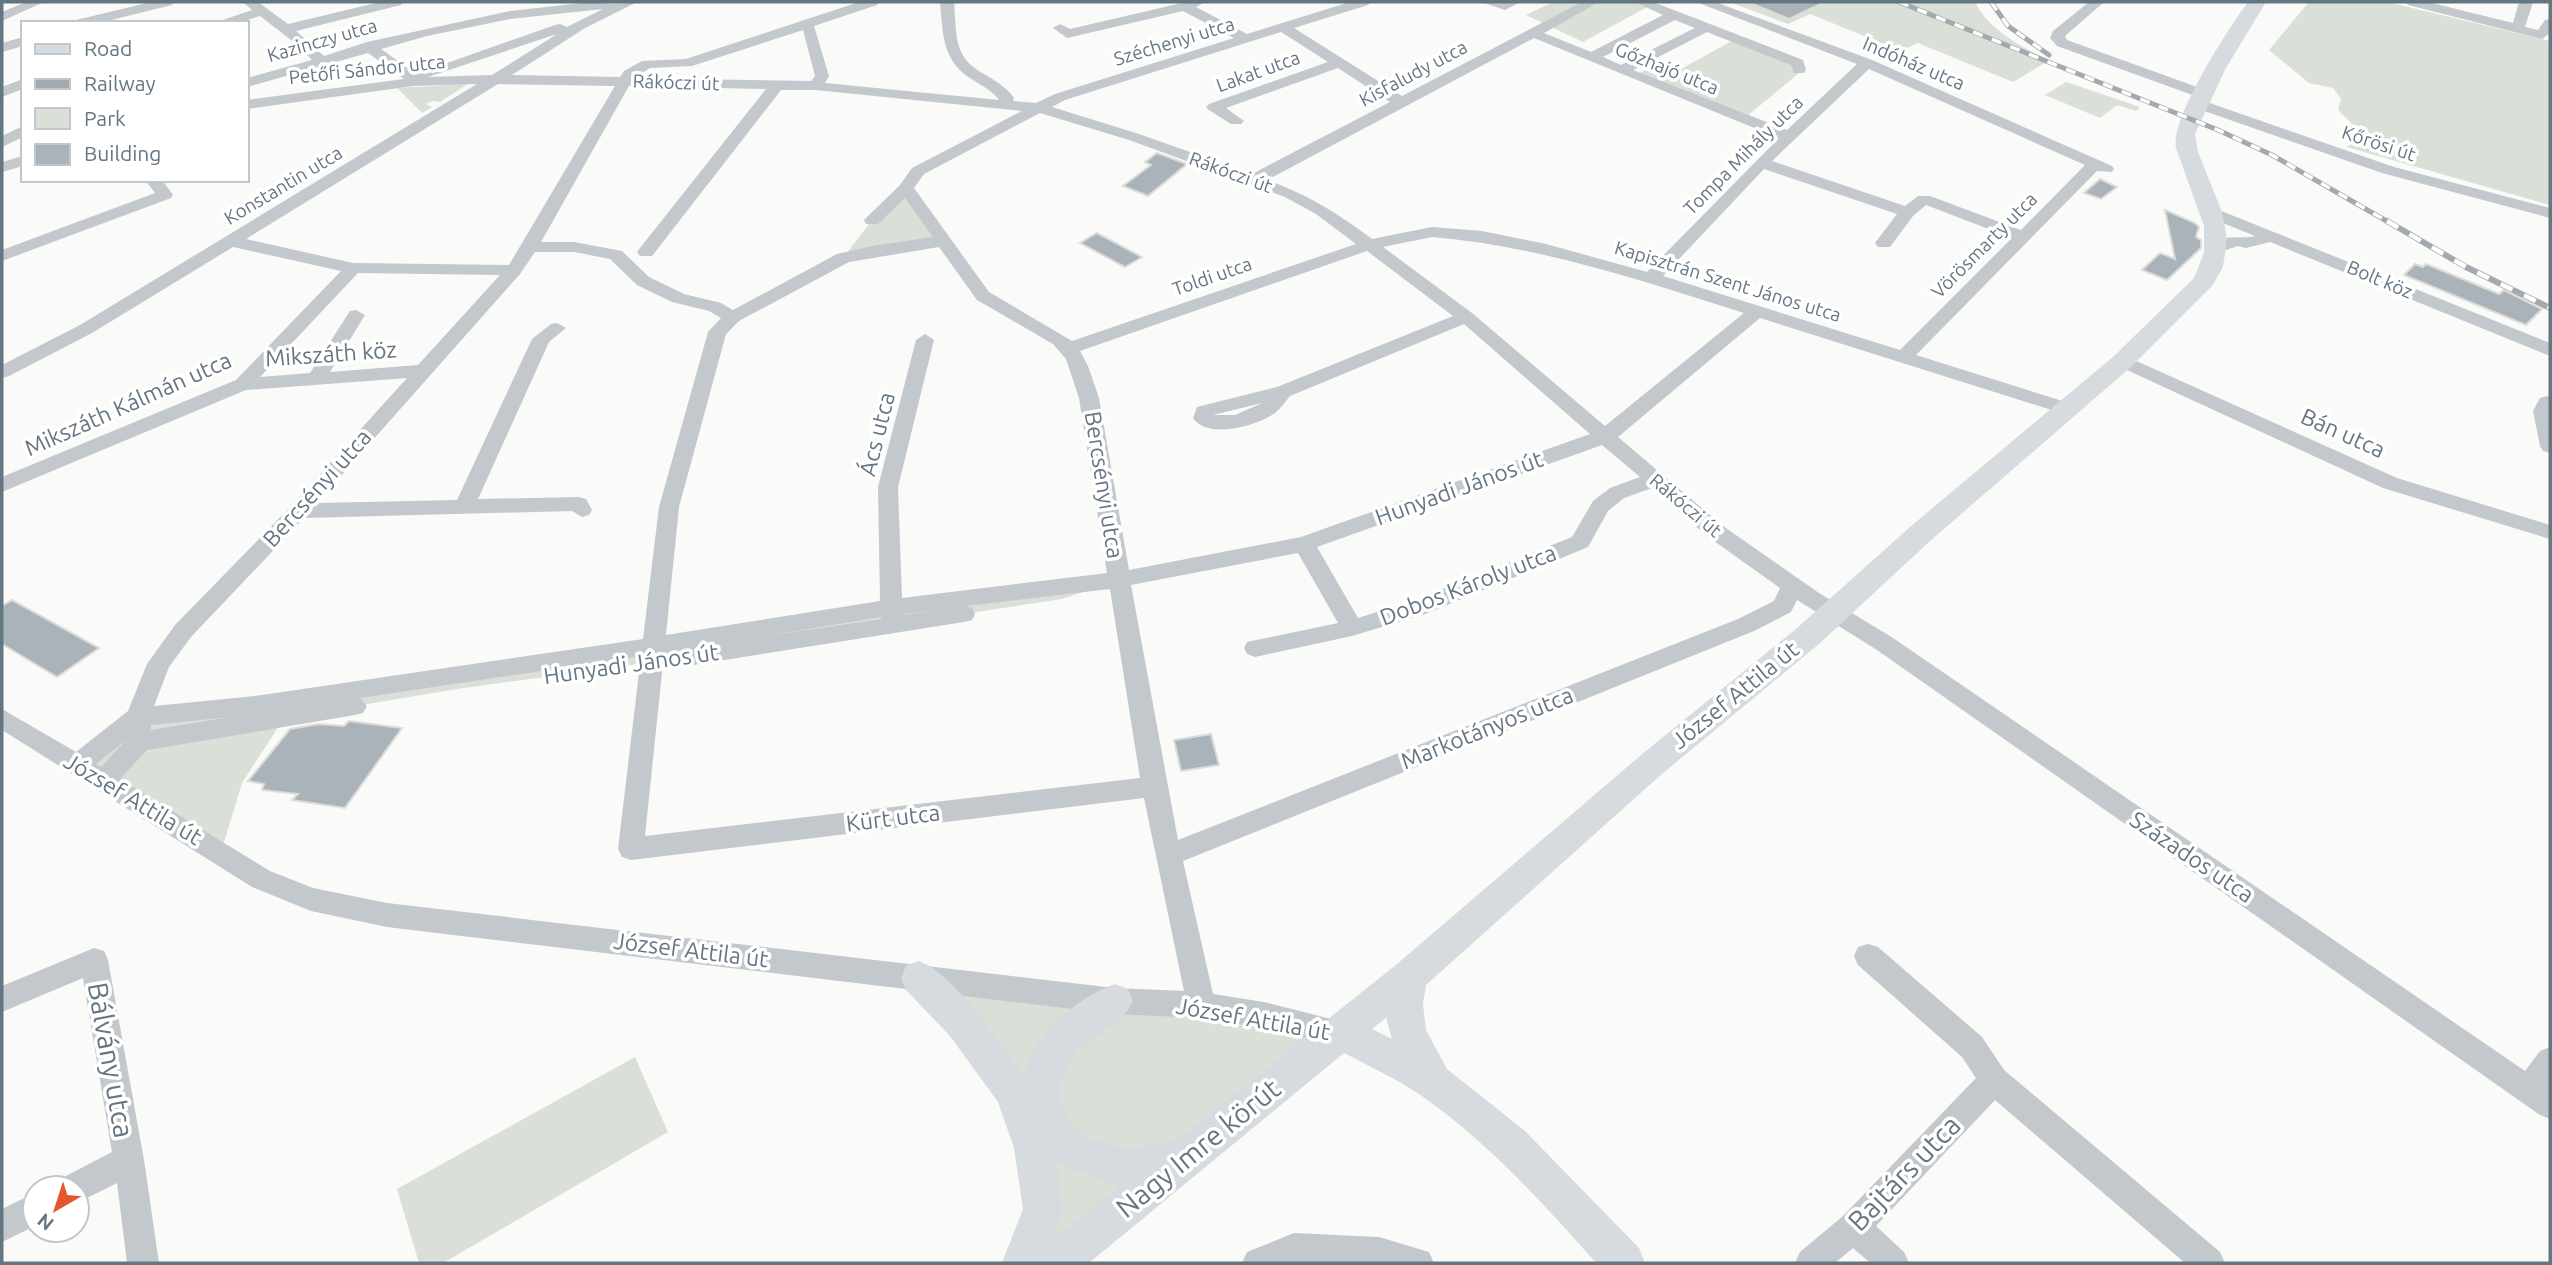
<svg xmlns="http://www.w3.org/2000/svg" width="2552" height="1265" font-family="Ubuntu,sans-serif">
<rect width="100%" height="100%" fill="#fafaf8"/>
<path fill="#dadfd7" d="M1553,2H1642L1651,5L1583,42L1526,15Z
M1730,2H1975C1989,30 2022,48 2050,60L2013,82L1918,43L1901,51L1810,14L1788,24Z
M2309,2H2387L2550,41V205L2347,147L2362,134L2338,110L2341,99L2333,88L2309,83L2269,50Z
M1737,38L1805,68L1746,117L1634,76L1645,70L1665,78Z
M2066,82L2140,107L2136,111L2117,105L2100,118L2045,95Z
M468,84L440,102L433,101L426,104L432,107L422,113L397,88Z
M906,188L943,241L843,258L872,220Z
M1119,580L1062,599L651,662L457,689L273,720L277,729L242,783L221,852L77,765L138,717Z
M919,978L1341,1033L1183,1159L1057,1263H1023L1030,1247L1034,1148Z
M635,1057L668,1132L443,1263H419L397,1189Z"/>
<path fill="#aab3b9" stroke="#dcdcda" stroke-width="2" d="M1748,2H1825L1789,19Z
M1157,153L1187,164L1148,196L1123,186L1151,165L1145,162Z
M2100,179L2117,187L2101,199L2084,193Z
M2165,210L2195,223L2199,227L2196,237L2201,240V248L2167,280L2142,270L2160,253L2175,259Z
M1097,233L1142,257L1125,267L1080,243Z
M2415,264L2423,267L2426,264L2499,294L2504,290L2542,309L2526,325L2404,275Z
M12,600L99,648L57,677L2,644V606Z
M349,721L402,728L345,808L292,800L298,794L262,790L264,784L248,781L290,729L319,724L344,726Z
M1211,734L1219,765L1181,771L1174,740Z"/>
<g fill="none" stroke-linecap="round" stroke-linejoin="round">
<path fill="#c3c8cc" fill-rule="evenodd" d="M26,2H44L2,21V12Z
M151,2H174L172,5L99,23H74L76,20Z
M243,2H258L288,24L380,2H403L401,5L296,31L324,56L367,42L510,11L591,2L614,4L637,2L585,28L512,75L620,77L624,71L642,61L686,59L859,2H879L877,5L814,26L829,76L825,83L999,100C993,91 982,86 973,80C942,62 943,34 940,2H954C957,33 952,57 984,74C996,81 1006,87 1014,98L1013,101L1036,103L1055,94L1234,38L1183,11L1067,38L1053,28L1060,24L1070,29L1186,2H1205L1196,7L1247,34L1350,2H1370L1368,5L1294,28L1402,96L1582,2H1599L1544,33L1591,52L1663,15L1635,2H1653L1803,60L1806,70L1804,73H1794L1791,65L1707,32L1633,70L1787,130L1857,64L1696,2H1715L1872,60L2112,166L2114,169L2112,172L2097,171L1916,355L2075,405L2078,409L2075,413H2061L1760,318L1618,437L1723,526L1819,593L1893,638L2525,1071L2540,1051L2550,1047V1119L2540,1115L1877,650L1797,600L1791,612L1754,631L1183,861L1213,994L1264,1002L1351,1024L1355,1033L1351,1042L1341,1046L1264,1028L1201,1018L1115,1014L387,927L311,911L252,887L2,730V709L76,752L128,711L147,664L175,625L291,506L407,378L246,390L2,492V477L236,380L341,271L233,247L92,333L9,376L2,378V365L80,325L477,84L413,86L247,109V100L404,79L368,53L247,87V78L312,60L300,47L260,16L237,23H214L252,10ZM603,9L567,27L560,24L555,25L416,74L381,49L427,36L510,19ZM1675,20L1695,28L1621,65L1603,57ZM803,30L815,76L811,81L634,78L650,68L692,66ZM1281,32L1328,62L1209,104L1206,107L1209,110L1231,124H1241L1244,121L1226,108L1338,68L1390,102L1252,174L1139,134L1052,107L1065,100ZM557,34L492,75L428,77ZM1534,38L1779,138L1647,272L1546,244L1482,231L1432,227L1372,239C1337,213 1308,195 1267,180ZM1869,69L2085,165L2021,230L1930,196H1918L1905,206L1772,161ZM498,84L615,86L509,265L353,263L246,239ZM629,86L766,89L640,248L637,252L640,256H652L781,90H815L1022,111L912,168L900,185L864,220L866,224H878L905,198L933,237L872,246L837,254L733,310L721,303L684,294L649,277L622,251L574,242H541ZM1040,113L1129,140L1285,197L1316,214L1356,244L1072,341L989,292L914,188L924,174ZM1764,169L1897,214L1875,243L1878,247H1890L1913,216L1926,205L2012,238L1900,350L1663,276ZM1432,237C1540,246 1642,281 1744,313L1605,426L1472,313L1383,247ZM939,247L977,300L1053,344L1066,359L1079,398L1107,573L902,598L898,487L934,340L925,334L916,340L878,487L880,601L666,635L679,507L726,334L739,321L849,262ZM1367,251L1453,316L1277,387L1197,407L1193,418C1208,440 1257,426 1275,413C1281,408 1285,402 1290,396L1464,324L1590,434L1301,537L1129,570L1099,398L1088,366L1080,351ZM535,252H574L610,259L637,285L672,302L709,311L721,318L708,332L659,507L643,639L255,696L154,706L169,667L191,637L304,518L572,511L582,517L589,515L592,510L586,499L579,497L478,499L549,342L566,328L557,323L551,324L532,339L457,500L317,503L520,274ZM358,273L500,275L418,365L330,372L365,315L356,310L350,311L310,373L260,377ZM1262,403L1235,415H1213ZM1602,445L1640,477L1610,488L1593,501L1572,537L1412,601L1358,618L1317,547ZM1652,488L1707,536L1780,588L1774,601L1738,619L1178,840L1131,585L1298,553L1338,623L1247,642L1244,648L1247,654L1255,657L1352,636L1428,613L1588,547L1608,511L1624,498ZM1110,589L1140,778L645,836L664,653L688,649L681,656L685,662L693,665L964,622L972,620L975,614L972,608L966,606ZM941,609L903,615V614ZM881,617V619L754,638ZM641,656L618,849L622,857L631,860L1144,798L1184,991L1115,988L387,903L313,888L270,871L120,779L147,750L355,715L363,713L367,706L360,698ZM230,717L151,730V725ZM126,740L101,767L96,764Z
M1481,2H1521L1505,10Z
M2089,2H2104L2065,36L2067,40L2208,91L2210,94L2208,97H2198L2057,46L2050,38L2053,31Z
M2406,2H2428L2513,23L2519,2H2533L2525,27L2538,30L2545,20L2550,19V33L2542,39L2408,5Z
M23,37V46L2,52V43Z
M23,79V89L2,97V87Z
M2198,99L2394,167L2550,208V218L2382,173L2193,107L2190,104L2193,101Z
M23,126V137L2,147V136Z
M23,156V166L2,172V162Z
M145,180H162L173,195L171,198L2,261V250L155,193Z
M2209,206L2550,343V356L2270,242L2246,248L2238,246L2217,253L2211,252L2208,248C2224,232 2238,240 2255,236L2203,215L2201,211L2203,207Z
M2123,355L2397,478L2550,525V539L2383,488L2116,365L2114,361Z
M2547,396L2550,397V453L2543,451L2540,446L2533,411L2540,398Z
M1868,944L1878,947L1982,1037L2004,1070L2220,1252L2225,1263H2185L1995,1100L1876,1226L1904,1252L1909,1263H1870L1853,1248L1835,1263H1795L1800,1252L1843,1216L1976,1078L1962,1057L1858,965L1854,956L1858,947Z
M94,948L104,951L108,960L144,1160L159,1263H127L117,1183L77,1203V1188H60L64,1177L112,1152L83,978L2,1012V986Z
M35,1193V1226L2,1242V1209Z
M1294,1233L1379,1237L1429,1252L1434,1263H1242L1247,1252Z"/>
<path fill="#d6dbdf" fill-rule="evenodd" d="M2248,2H2266L2226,68L2195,134L2198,152L2222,212L2227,239L2223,267L2212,286L2132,366L1930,541L1819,644L1663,773L1426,985L1423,1004L1426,1030L1447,1069L1525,1131L1639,1248L1645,1263H1596C1542,1202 1486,1140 1419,1094C1395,1078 1369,1066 1344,1053L1089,1263H1002L1023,1209L1014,1148L998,1102L950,1036L906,990L901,978L906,966L919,961C955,975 1000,1043 1024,1075C1036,1031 1074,1000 1115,984L1128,989L1133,1001C1116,1040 1059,1039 1061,1095C1061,1110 1066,1122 1079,1131C1112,1155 1143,1148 1178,1139L1397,964L1641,755L1797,628L1910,527L2114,356L2194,278L2204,253V226L2176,148C2170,119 2229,27 2248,2ZM1386,1018L1392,1039L1372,1029ZM1056,1162L1119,1187L1052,1240L1063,1209Z"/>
<g stroke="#a2aab0" stroke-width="5">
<path id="rail-far1" d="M1899,2L2218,130L2272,155L2390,223
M1991,2L2008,26L2049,55"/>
</g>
<g stroke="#a2aab0" stroke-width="6">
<path id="rail" d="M2387,221L2466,267L2550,308"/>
</g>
<use href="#rail-far1" stroke="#fff" stroke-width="3.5" stroke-dasharray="10" stroke-linecap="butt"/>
<use href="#rail" stroke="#fff" stroke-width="4.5" stroke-dasharray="13" stroke-linecap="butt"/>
</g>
<g text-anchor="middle" stroke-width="7" stroke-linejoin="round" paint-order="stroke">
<g font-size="19" fill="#657683" stroke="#fff">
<text transform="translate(322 40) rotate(-16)" y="7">Kazinczy utca</text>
<text transform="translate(1174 41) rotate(-17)" y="7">Széchenyi utca</text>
<text transform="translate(1914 63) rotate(23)" y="7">Indóház utca</text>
<text transform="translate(1667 68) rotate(22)" y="7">Gőzhajó utca</text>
<text transform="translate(367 69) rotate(-6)" y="7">Petőfi Sándor utca</text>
<text transform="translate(1258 71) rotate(-20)" y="7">Lakat utca</text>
<text transform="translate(1413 73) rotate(-28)" y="7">Kisfaludy utca</text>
<text transform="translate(676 82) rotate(2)" y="7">Rákóczi út</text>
<text transform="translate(2379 143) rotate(18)" y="7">Kőrösi út</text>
<text transform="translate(1743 155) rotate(-45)" y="7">Tompa Mihály utca</text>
<text transform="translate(1231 172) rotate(20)" y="7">Rákóczi út</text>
<text transform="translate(283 185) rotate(-31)" y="7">Konstantin utca</text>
<text transform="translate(1984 245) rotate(-45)" y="7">Vörösmarty utca</text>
<text transform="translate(1212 276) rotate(-19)" y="7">Toldi utca</text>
<text transform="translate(2380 279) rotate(23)" y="7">Bolt köz</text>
<text transform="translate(1728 281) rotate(17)" y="7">Kapisztrán Szent János utca</text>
<text transform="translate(1686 505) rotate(40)" y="7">Rákóczi út</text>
</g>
<g font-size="23" fill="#657683" stroke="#fff">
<text transform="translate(331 354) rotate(-4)" y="8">Mikszáth köz</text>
<text transform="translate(128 404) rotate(-24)" y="8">Mikszáth Kálmán utca</text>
<text transform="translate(2343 433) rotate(24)" y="8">Bán utca</text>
<text transform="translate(877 434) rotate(-76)" y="8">Ács utca</text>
<text transform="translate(1104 485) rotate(81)" y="8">Bercsényi utca</text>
<text transform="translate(317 488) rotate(-48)" y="8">Bercsényi utca</text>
<text transform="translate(1459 488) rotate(-20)" y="8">Hunyadi János út</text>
<text transform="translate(1468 585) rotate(-21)" y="8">Dobos Károly utca</text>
<text transform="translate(631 664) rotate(-8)" y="8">Hunyadi János út</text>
<text transform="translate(1735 695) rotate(-39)" y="8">József Attila út</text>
<text transform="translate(1487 728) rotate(-22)" y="8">Markotányos utca</text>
<text transform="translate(133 799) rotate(31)" y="8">József Attila út</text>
<text transform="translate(893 818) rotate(-7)" y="8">Kürt utca</text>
<text transform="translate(2192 857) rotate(34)" y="8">Százados utca</text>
<text transform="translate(691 950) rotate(7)" y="8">József Attila út</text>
<text transform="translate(1253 1019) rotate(10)" y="8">József Attila út</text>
</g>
<g font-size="28" fill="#657683" stroke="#fff">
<text transform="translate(111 1060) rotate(80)" y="10">Bálvány utca</text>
<text transform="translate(1198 1148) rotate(-39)" y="10">Nagy Imre körút</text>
<text transform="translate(1904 1173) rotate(-46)" y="10">Bajtárs utca</text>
</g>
</g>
<rect width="2552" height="1265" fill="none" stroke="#657683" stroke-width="7"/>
<rect x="21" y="21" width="228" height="161" fill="#ffffff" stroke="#c1c8cd" stroke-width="2"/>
<rect x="35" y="44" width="35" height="10" fill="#d6dbdf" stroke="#c1c8cd" stroke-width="2"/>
<text x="84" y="56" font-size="21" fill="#657683">Road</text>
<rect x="35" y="79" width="35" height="10" fill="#a2aab0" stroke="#c1c8cd" stroke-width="2"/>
<text x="84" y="91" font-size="21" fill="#657683">Railway</text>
<rect x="35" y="108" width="35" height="21" fill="#dadfd7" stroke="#c1c8cd" stroke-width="2"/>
<text x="84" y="126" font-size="21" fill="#657683">Park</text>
<rect x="35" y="144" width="35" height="21" fill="#aab3b9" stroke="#c1c8cd" stroke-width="2"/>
<text x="84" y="161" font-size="21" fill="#657683">Building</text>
<g transform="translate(56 1209) rotate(219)"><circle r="33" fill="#ffffff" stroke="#c1c8cd" stroke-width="2"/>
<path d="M0-5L12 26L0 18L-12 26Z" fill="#e4572e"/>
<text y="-10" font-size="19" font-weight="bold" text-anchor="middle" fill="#657683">N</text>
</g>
</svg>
